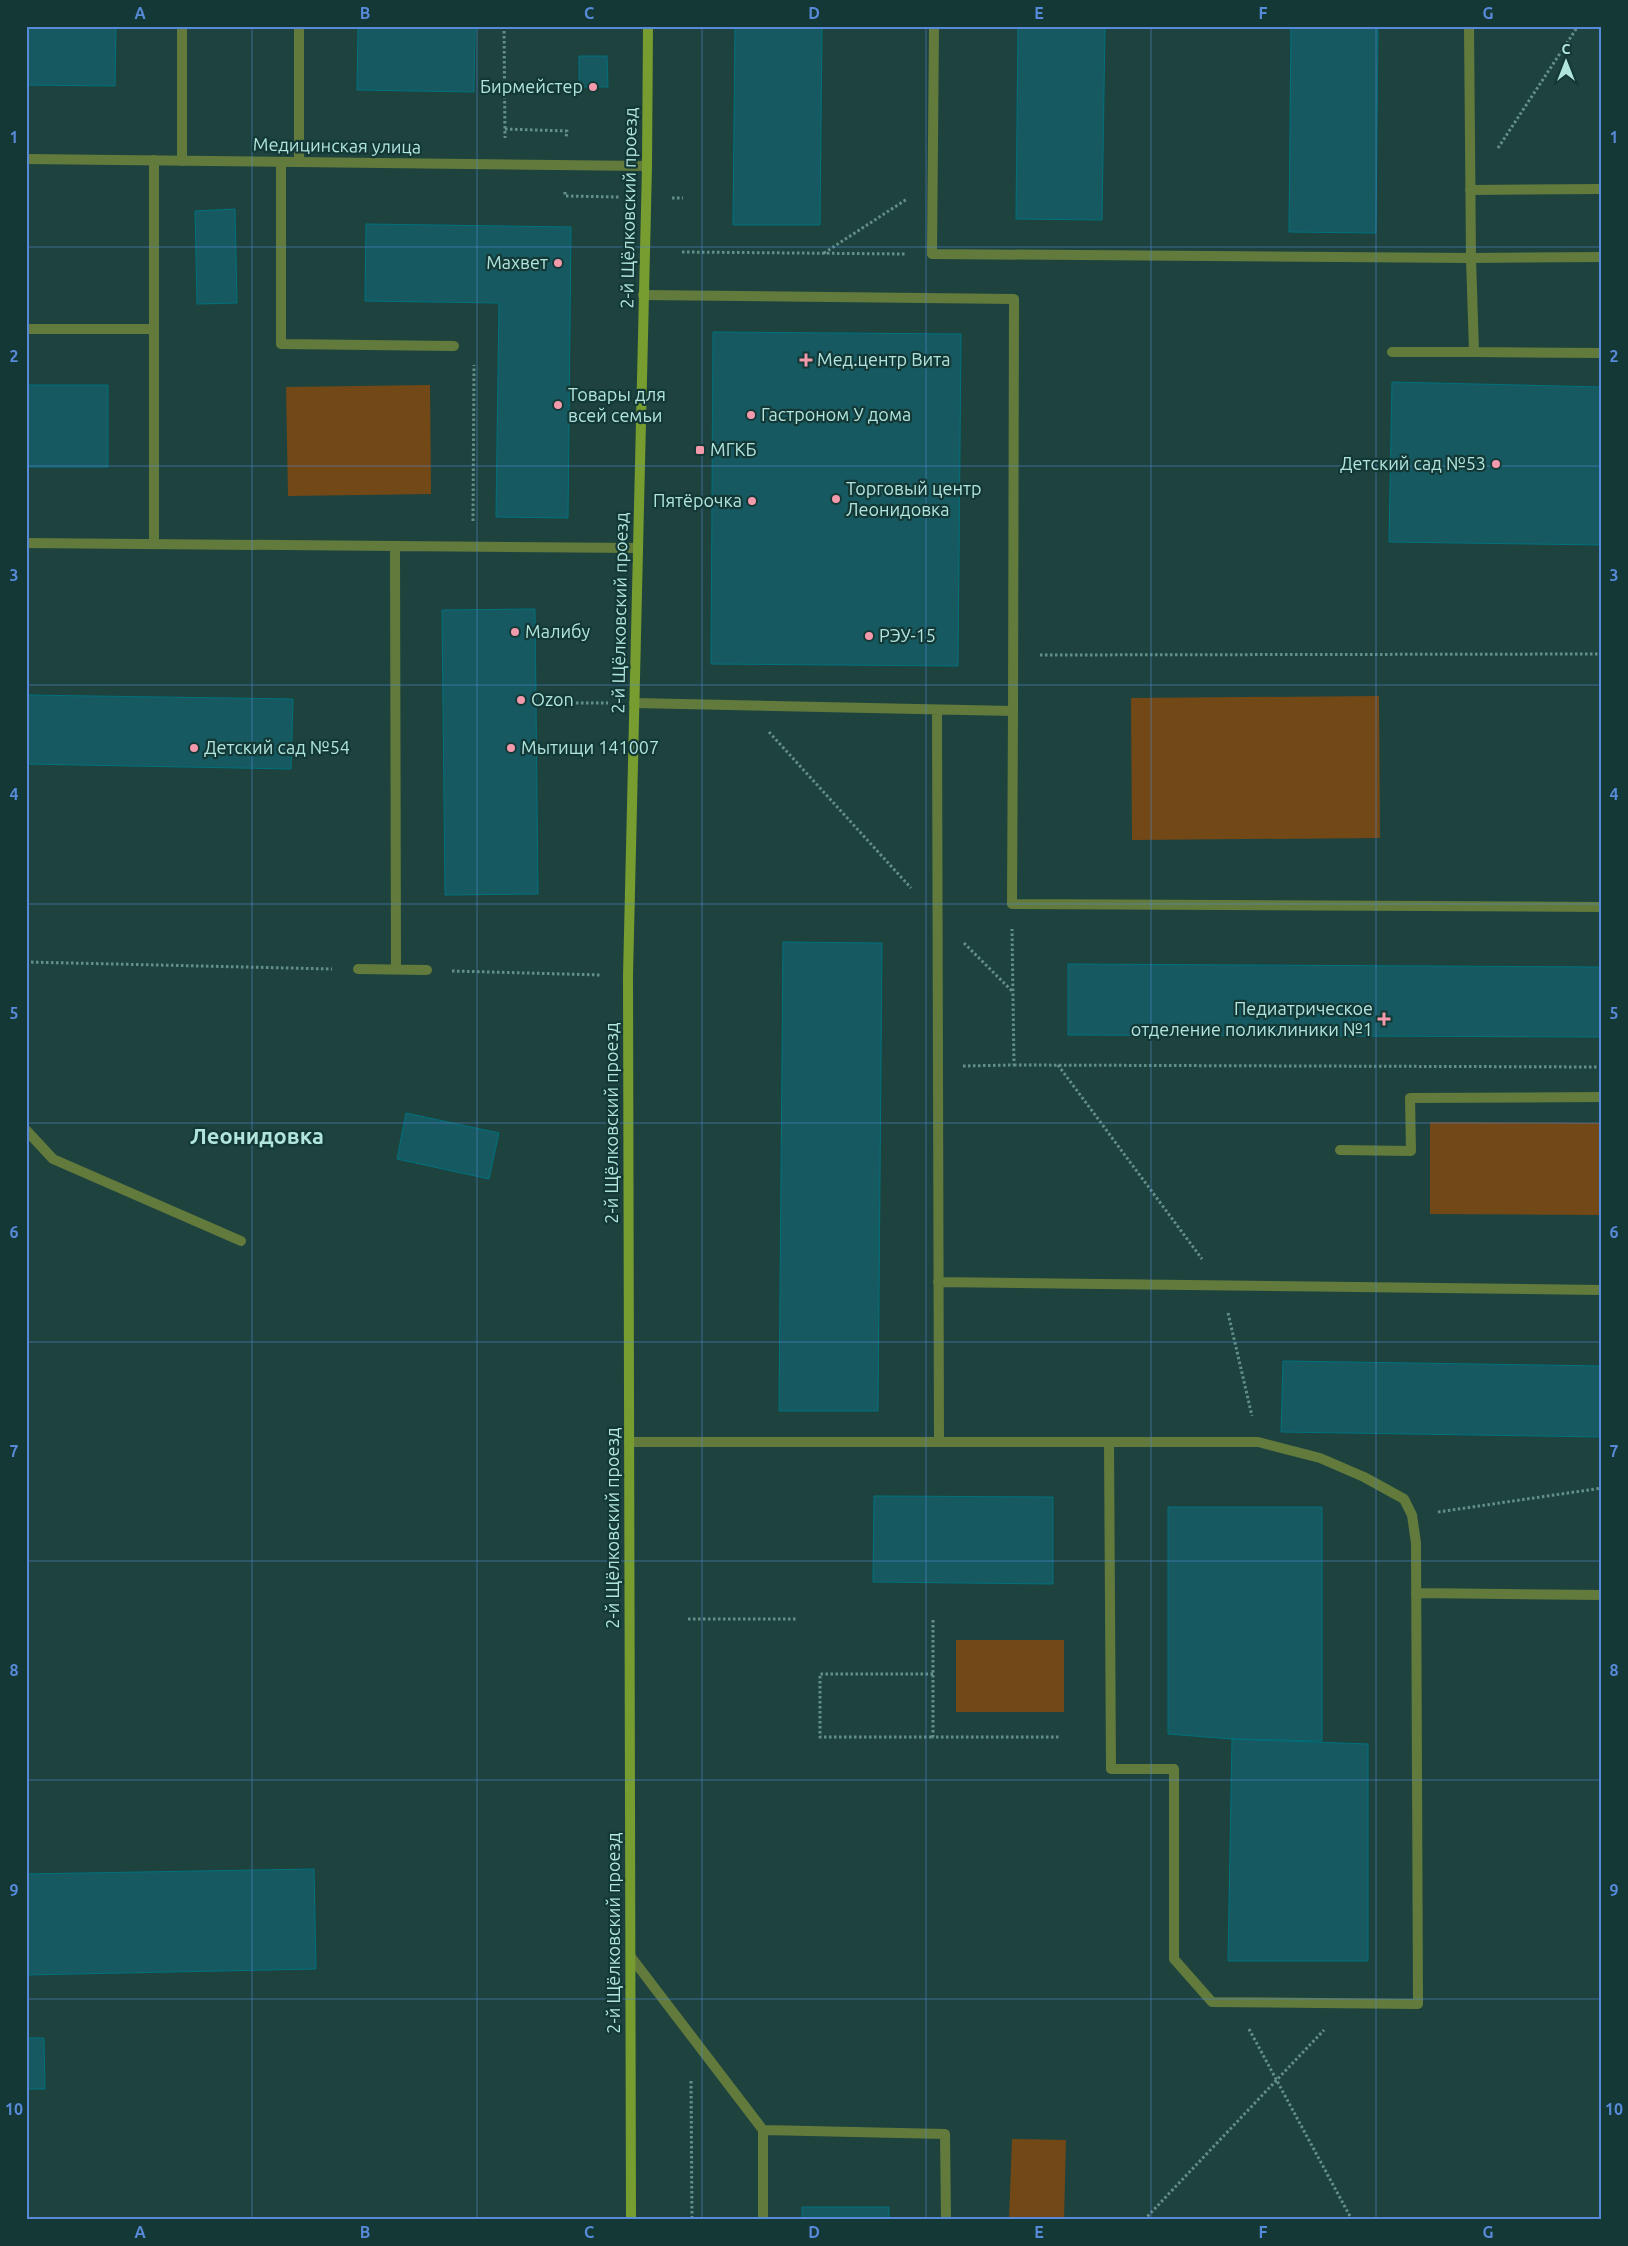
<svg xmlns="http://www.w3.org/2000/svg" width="1628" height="2246" font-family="Ubuntu,sans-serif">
<rect width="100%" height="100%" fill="#1e433f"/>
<path fill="#724817" d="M430,385L431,494L288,496L286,387Z
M1379,696L1380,838L1132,840L1131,698Z
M1430,1122L1602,1123V1215L1430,1214Z
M956,1640H1064V1712H956Z
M1012,2139L1066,2140L1064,2220H1009Z"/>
<path fill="#175961" stroke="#00717c" d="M26,26H116L115,86L26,85Z
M358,26H475L474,92L357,90Z
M735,26H822L820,225H733Z
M1018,26H1105L1102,220L1016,219Z
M1291,26H1378L1376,233L1289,232Z
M579,56H607L608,87H579Z
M235,209L237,303L197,304L195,211Z
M366,224L571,227L568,518L496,517L499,303L365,301Z
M713,332L961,334L958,666L711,664Z
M1392,382L1602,387V545L1389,542Z
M26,385H108V467H26Z
M535,609L538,894L445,895L442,610Z
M26,695L293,699L291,769L26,764Z
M783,942L882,943L878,1411H779Z
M1068,964L1602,967V1037L1068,1035Z
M406,1113L499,1133L489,1179L397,1159Z
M1283,1361L1602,1366V1437L1281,1432Z
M874,1496L1053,1497V1584L873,1582Z
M1168,1507H1322V1741L1232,1739L1168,1734Z
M1232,1739L1368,1744V1961H1228Z
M314,1869L316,1969L26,1975V1874Z
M26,2038H44L45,2089H26Z
M802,2207H889V2220H802Z"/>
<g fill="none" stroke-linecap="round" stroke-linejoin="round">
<path stroke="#638f8a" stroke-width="3" stroke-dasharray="2.5 2.5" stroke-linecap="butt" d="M504,26L505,138
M505,129L567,131L566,138
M1498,148L1578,26
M565,192V196L620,197
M672,198H683
M682,252L906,254
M824,253L907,199
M473,521L474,365
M1040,655L1602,654
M551,703H608
M769,732L911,888
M964,943L1013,992
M26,962L332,969
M452,971L601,975
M1014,1065L1602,1067
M1058,1065L1202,1259
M963,1066L1014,1065L1012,929
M1228,1313L1252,1416
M1438,1512L1602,1488
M688,1619H797
M933,1620V1737H1060
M933,1674H820V1737H933
M1249,2029L1352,2220
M691,2081L692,2220
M1144,2220L1324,2030"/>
<path stroke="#627a3b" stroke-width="10" d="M182,26V161
M299,26V162
M934,26L932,254L1471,258L1474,352L1602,353
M1469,26L1471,258L1602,257
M154,160V544
M281,162V344L454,346
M1470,190L1602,189
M26,329H154
M1392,352H1474
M26,543L638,548
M395,546L396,970
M634,703L1013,711L1014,299L643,295
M1013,711L1012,904L1602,907
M358,969L427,970
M26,1130L53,1159L241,1241
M1340,1150L1411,1151L1410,1098L1602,1097
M938,1282L1602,1290
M629,1442H939L937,710
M939,1442H1109L1111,1769H1174V1959L1212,2002L1418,2004L1416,1543L1412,1515L1404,1499L1364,1477L1320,1458L1258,1442H1109
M1416,1593L1602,1595
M631,1957L763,2130L945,2134L946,2220
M763,2130V2220"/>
<path stroke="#627a3b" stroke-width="10" d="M26,159L647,166"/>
<path stroke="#779c30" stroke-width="10" d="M631,2220L628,976L647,166L648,26"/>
</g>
<path fill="none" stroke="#588ada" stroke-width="1" stroke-opacity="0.55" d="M252,26V2220M477,26V2220M702,26V2220M926,26V2220M1151,26V2220M1376,26V2220M26,247H1602M26,466H1602M26,685H1602M26,904H1602M26,1123H1602M26,1342H1602M26,1561H1602M26,1780H1602M26,1999H1602"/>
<g fill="#f29aac" stroke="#133835" stroke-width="2">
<circle cx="593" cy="87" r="5"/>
<circle cx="558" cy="263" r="5"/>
<path d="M803.5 352.5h5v5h5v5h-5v5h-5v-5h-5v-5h5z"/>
<circle cx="558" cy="405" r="5"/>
<circle cx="751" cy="415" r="5"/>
<rect x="695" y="445" width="10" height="10" rx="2.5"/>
<circle cx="1496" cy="464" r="5"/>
<circle cx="836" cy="499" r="5"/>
<circle cx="752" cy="501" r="5"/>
<circle cx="515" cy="632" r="5"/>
<circle cx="869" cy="636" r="5"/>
<circle cx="521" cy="700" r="5"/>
<circle cx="194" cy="748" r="5"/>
<circle cx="511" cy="748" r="5"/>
<path d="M1381.5 1011.5h5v5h5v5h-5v5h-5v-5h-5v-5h5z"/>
</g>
<g text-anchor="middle" stroke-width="4.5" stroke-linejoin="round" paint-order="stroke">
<g font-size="18" fill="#b0e4dd" stroke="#133835" text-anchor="start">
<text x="583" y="93" text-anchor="end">Бирмейстер</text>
<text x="548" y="269" text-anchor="end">Махвет</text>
<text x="817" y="366">Мед.центр Вита</text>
<text x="568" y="401">Товары для<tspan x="568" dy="21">всей семьи</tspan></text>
<text x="761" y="421">Гастроном У дома</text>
<text x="710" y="456">МГКБ</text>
<text x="1486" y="470" text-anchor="end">Детский сад №53</text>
<text x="846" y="495">Торговый центр<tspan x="846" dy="21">Леонидовка</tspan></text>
<text x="742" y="507" text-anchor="end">Пятёрочка</text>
<text x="525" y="638">Малибу</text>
<text x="879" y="642">РЭУ-15</text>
<text x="531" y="706">Ozon</text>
<text x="204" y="754">Детский сад №54</text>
<text x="521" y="754">Мытищи 141007</text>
<text x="1373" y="1015" text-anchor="end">Педиатрическое<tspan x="1373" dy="21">отделение поликлиники №1</tspan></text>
</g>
<g font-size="18" fill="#b0e4dd" stroke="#133835">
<text transform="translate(337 146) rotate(1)" y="6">Медицинская улица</text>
<text transform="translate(629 208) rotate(-89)" y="6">2-й Щёлковский проезд</text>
<text transform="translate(620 613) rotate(-89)" y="6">2-й Щёлковский проезд</text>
<text transform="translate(612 1123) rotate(-90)" y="6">2-й Щёлковский проезд</text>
<text transform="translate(613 1528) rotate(-90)" y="6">2-й Щёлковский проезд</text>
<text transform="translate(614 1933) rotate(-90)" y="6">2-й Щёлковский проезд</text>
</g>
<g font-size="22" font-weight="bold" fill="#b0e4dd" stroke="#133835">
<text x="257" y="1144">Леонидовка</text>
</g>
</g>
<rect width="1628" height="2246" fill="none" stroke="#133835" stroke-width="55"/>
<g transform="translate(1566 62)" stroke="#133835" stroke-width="4" paint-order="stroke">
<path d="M0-4L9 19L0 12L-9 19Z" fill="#b0e4dd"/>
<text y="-8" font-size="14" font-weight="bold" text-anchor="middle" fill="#b0e4dd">С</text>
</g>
<rect x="28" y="28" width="1572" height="2190" fill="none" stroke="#588ada" stroke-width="2"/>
<g font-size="16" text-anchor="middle" font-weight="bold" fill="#588ada">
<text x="140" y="19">A</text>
<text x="365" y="19">B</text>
<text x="589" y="19">C</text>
<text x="814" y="19">D</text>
<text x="1039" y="19">E</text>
<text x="1263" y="19">F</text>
<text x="1488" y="19">G</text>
<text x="14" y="143">1</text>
<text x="1614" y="143">1</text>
<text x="14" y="362">2</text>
<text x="1614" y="362">2</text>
<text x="14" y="581">3</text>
<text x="1614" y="581">3</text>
<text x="14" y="800">4</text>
<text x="1614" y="800">4</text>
<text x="14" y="1019">5</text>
<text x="1614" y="1019">5</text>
<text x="14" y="1238">6</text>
<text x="1614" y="1238">6</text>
<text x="14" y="1457">7</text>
<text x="1614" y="1457">7</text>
<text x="14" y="1676">8</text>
<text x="1614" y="1676">8</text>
<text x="14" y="1896">9</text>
<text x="1614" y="1896">9</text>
<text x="14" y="2115">10</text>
<text x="1614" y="2115">10</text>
<text x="140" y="2238">A</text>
<text x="365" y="2238">B</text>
<text x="589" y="2238">C</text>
<text x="814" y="2238">D</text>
<text x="1039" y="2238">E</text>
<text x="1263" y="2238">F</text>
<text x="1488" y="2238">G</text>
</g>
</svg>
